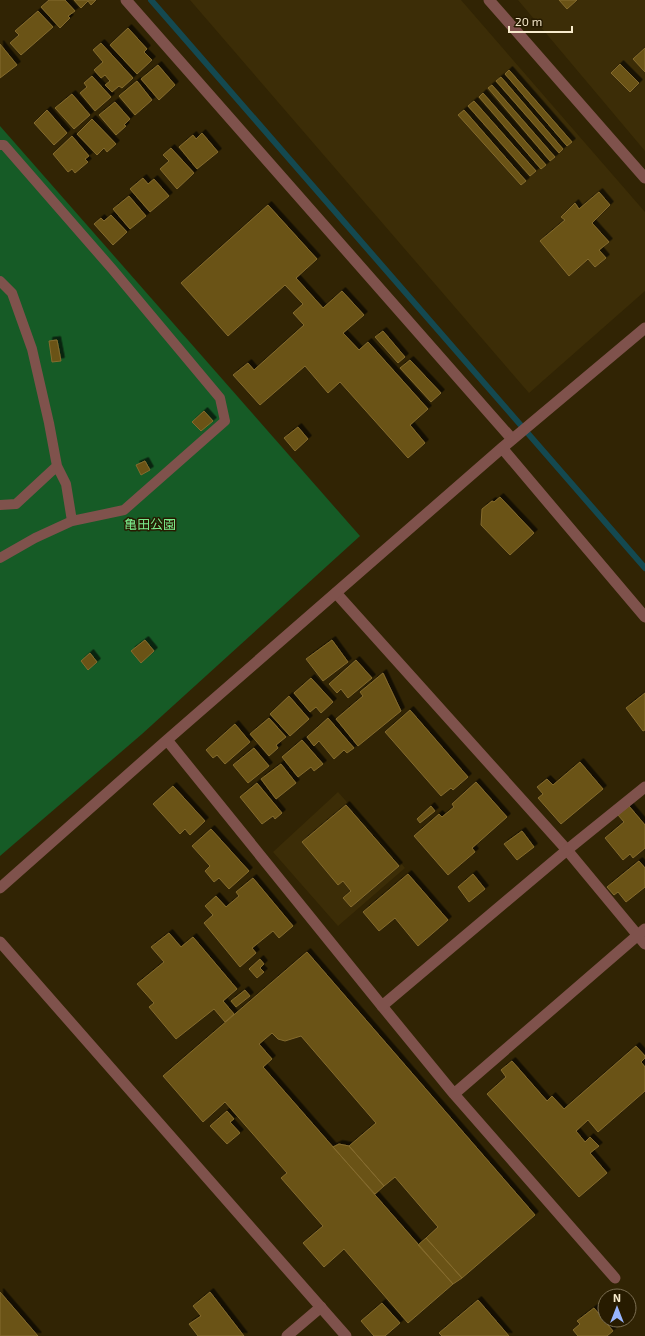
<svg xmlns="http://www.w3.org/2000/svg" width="645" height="1336" font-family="'Exo 2','Noto Sans JP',sans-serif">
<defs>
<filter id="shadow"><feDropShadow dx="3.5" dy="-3.5" stdDeviation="0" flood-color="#0009"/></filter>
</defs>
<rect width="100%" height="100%" fill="#312404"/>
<path fill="#3c2d07" d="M190,0H461L645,212V291L529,393Z
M518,0H645V151Z
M338,792L405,868L338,926L273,852Z"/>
<path fill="#165b26" d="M0,126L360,536L142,734L0,856Z"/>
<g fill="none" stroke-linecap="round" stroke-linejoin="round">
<path stroke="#144950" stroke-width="6" d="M151,0L645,568"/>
</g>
<path fill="#6b5312" stroke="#846b2f" filter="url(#shadow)" d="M49,0H65L75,11L68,16L70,18L60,28L41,7Z
M74,0H96L91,5L88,1L81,8Z
M559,0H577L567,9Z
M38,11L53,27L21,55L10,43L19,35L15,31Z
M128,28L147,49L144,52L152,60L137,74L110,45Z
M101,43L133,78L122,88L119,86L112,92L105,85L110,81L105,75L101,78L94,70L103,62L93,50Z
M0,44L17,65L0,78Z
M645,48V72L633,59Z
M620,64L639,83L630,92L611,73Z
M158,65L175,85L159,100L141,79Z
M509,70L572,142L567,146L505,74Z
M92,76L111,97L95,111L80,93L87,87L84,83Z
M501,77L563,149L559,153L496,81Z
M137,81L152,100L135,115L119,96Z
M492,85L555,157L550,161L488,88Z
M483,93L546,165L541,169L479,97Z
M72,94L90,115L74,129L55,108Z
M474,101L536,171L530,176L468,106Z
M115,102L130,119L124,125L126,126L116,135L99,115Z
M47,110L67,133L54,145L34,123Z
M464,110L526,181L521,185L458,115Z
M92,119L116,144L107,152L104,148L97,155L77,134Z
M202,133L218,152L197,169L179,147L193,135L196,139Z
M72,136L89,156L85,159L88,162L75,173L72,169L68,172L53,154Z
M171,148L194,173L177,189L160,169L169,161L163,155Z
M143,178L148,184L154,179L169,196L150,212L130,189Z
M599,192L610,205L592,223L609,242L599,250L606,258L595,267L588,259L569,276L540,241L565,220L561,217L575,203L579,209Z
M129,196L146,216L130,229L113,209Z
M268,205L317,259L296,278L323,308L342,291L364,315L343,333L359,350L368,342L428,409L410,425L425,443L408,458L340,382L328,393L305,366L260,405L233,375L248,363L254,370L304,325L293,313L303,304L285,285L228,336L181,283Z
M111,215L127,232L113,245L94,224L101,218L104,221Z
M383,331L405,357L398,363L375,337Z
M57,340L61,361L52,362L49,341Z
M410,360L441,393L431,402L400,368Z
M204,411L213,421L201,431L192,422Z
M298,427L308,439L295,451L284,438Z
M145,461L150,470L141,475L136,465Z
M500,497L534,533L510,555L481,525L482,509L492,501L494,502Z
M145,640L154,651L141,663L131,651Z
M332,640L348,662L323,681L306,659Z
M90,653L97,662L88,670L81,661Z
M356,660L372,678L348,698L341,689L337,693L329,684Z
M383,673L401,711L358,746L336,719L363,696L360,692Z
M311,678L333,702L321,713L316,707L310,712L294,693Z
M645,693V730L643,731L626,708Z
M289,696L309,719L290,736L270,714Z
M410,710L468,777L453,790L451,788L441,796L385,732Z
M269,718L286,737L276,745L278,748L269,756L250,734Z
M328,718L354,748L347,753L344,750L334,759L319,741L314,746L307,737Z
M235,724L250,742L225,764L217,755L213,758L206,750Z
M302,740L323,764L314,771L311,767L298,777L282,757Z
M254,748L269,766L248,783L233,765Z
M580,762L603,789L561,824L538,798L543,794L537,787L547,779L553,785Z
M281,764L296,783L276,799L261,779Z
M476,782L507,817L472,848L475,852L448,875L414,836L439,814L442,817L454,807L452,804Z
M257,783L282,813L275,819L273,816L262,824L240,797Z
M173,786L205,821L190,835L185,829L180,834L153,804Z
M346,805L399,866L351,907L343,898L351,891L343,881L338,885L302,842Z
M431,806L435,811L420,823L417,819Z
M629,806L645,825V848L633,858L630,854L623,860L605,838L624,822L618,815Z
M211,829L249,871L229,889L219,878L214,882L205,871L210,866L192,846Z
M522,831L534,847L517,860L504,844Z
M639,861L645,868V887L626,902L618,892L614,895L607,887Z
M408,874L448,920L418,946L395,918L379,931L363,912Z
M473,874L485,889L469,902L458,887Z
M253,878L293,926L279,938L273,931L252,948L256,953L240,967L204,923L213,915L205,906L216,896L226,907L239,896L236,892Z
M169,933L181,947L193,937L237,989L223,1001L234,1014L225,1022L214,1009L176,1039L149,1007L154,1003L137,984L164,962L151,947Z
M307,952L535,1215L462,1278L426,1238L438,1227L395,1177L384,1186L349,1146L376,1123L301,1036L285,1041L278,1039L272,1033L259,1044L272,1059L263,1067L453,1284L408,1323L344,1249L324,1267L303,1243L323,1226L281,1178L287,1173L225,1102L203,1122L163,1076Z
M260,959L264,964L260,968L264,972L257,978L249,969Z
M245,990L250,996L236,1007L231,1001Z
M636,1046L645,1056V1058L641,1062L645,1067V1091L598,1132L588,1120L576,1131L585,1142L590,1137L599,1146L590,1153L607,1173L579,1197L487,1094L506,1077L501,1070L512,1061L547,1101L552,1096L564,1109Z
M227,1111L234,1119L230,1122L240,1133L227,1144L210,1126Z
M339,1144L349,1146L384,1186L375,1194L333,1147Z
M426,1238L462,1278L453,1284L418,1245Z
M0,1292L38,1336H0Z
M210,1292L244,1336H198L189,1324L201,1316L193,1306Z
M478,1300L509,1336H442L439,1333Z
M382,1303L400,1323L385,1336H374L361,1321Z
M594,1308L613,1331L607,1336H578L573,1330L580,1324L577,1321Z"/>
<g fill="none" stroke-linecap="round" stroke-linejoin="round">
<path stroke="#7f524c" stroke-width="10" d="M0,145H4L113,270L220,398L225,421L124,510L72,521L35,538L0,558
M0,281L12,293L32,349L49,423L57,466L16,504L0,505
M57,466L66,484L72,521"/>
<path stroke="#7f524c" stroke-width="11" d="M126,0L512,439
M336,593L567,850L645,944
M382,1006L454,1094L645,929
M454,1094L615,1278
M287,1336L321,1307"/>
<path stroke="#7f524c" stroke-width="11" d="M489,0L645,178
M502,448L645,617
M167,740L382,1006L567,850L645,787
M0,888L167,740L502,448L645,328
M0,942L346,1336"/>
</g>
<g text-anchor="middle" stroke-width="3" stroke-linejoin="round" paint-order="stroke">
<g font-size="13" fill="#7bec8c" stroke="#271b00">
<text x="150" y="529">亀田公園</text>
</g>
</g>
<g transform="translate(617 1308)"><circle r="19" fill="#271b00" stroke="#7b6e52"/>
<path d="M0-3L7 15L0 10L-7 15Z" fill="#98b5fd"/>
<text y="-6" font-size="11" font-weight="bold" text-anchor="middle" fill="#f8ebcd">N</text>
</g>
<path d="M509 26v6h63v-6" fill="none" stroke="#f8ebcd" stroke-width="2"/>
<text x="515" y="26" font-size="12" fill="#f8ebcd" stroke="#271b00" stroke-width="3" paint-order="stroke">20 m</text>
</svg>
